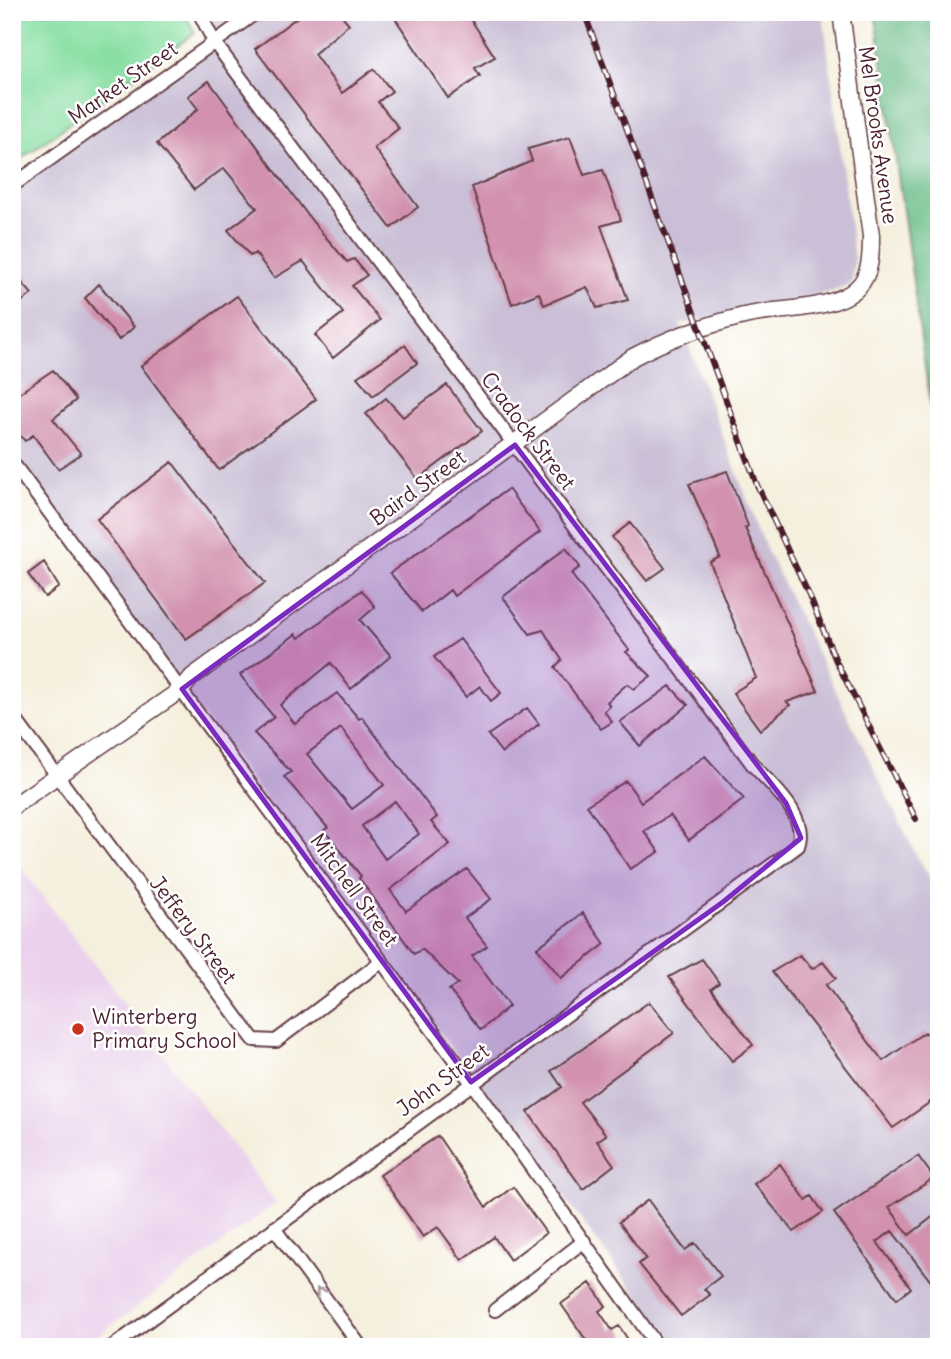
<svg xmlns="http://www.w3.org/2000/svg" width="951" height="1359" font-family="Delius,sans-serif">
<rect width="100%" height="100%" fill="#fff"/>
<filter id="ink" filterUnits="userSpaceOnUse"><feTurbulence type="fractalNoise" baseFrequency=".0143" numOctaves="2"/><feDisplacementMap in="SourceGraphic" scale="14" xChannelSelector="R" yChannelSelector="G"/><feConvolveMatrix kernelMatrix="1 2 1 2 8 2 1 2 1" color-interpolation-filters="sRGB"/></filter>
<filter id="wash" filterUnits="userSpaceOnUse"><feTurbulence type="fractalNoise" baseFrequency=".00686" numOctaves="4" result="noise"/><feDisplacementMap in="SourceGraphic" scale="28" xChannelSelector="R" yChannelSelector="G"/><feGaussianBlur stdDeviation="1.57" result="paint"/><feColorMatrix in="noise" values="0 0 0 0 0 0 0 0 0 0 0 0 0 0 0 0 0 1.4 0 .05"/><feComposite in="paint" operator="in"/></filter>
<g filter="url(#wash)">
<rect width="100%" height="100%" fill="#f5efdd"/>
<path fill="#ead1ec" d="M12,856L276,1203L83,1347H12Z"/>
<path fill="#cabfd6" d="M201,12H823L854,260L852,283L834,291L680,324L766,549L915,853L939,892V1347H676L12,461V186L214,42Z"/>
<path fill="#86dea2" stroke="#687e66" stroke-width="2" d="M12,12H184L195,33L12,165Z"/>
<path fill="#6cbd88" stroke="#5b6e5a" stroke-width="2" d="M875,12H939V467Z"/>
<g id="blocks">
<path fill="#d292af" fill-rule="evenodd" d="M304,12H339L349,24L314,54L342,93L374,69L392,91L378,102L399,128L374,148L418,207L391,228L255,49Z
M391,12H466L495,57L475,68L480,76L448,98Z
M209,81L312,221L347,262L354,259L367,275L352,286L380,320L333,358L315,335L343,313L303,261L274,278L255,253L250,256L228,230L257,208L224,168L194,190L157,144L198,109L188,96Z
M570,137L584,175L603,170L621,220L601,226L628,300L597,308L587,287L544,305L539,293L512,304L472,187L532,161L528,149Z
M12,271L32,294L12,309Z
M99,284L134,327L119,340L85,298Z
M237,296L316,399L219,470L141,366Z
M405,345L417,363L373,396L357,377Z
M53,370L76,400L53,419L81,454L58,469L33,435L25,441L12,427V398Z
M447,385L482,431L418,479L366,414L386,398L403,417Z
M172,462L265,583L186,639L97,519Z
M727,471L748,526L745,528L818,691L787,702L790,705L760,730L733,693L756,678L710,562L720,557L689,484Z
M508,489L540,532L454,596L450,590L422,612L390,573Z
M630,523L665,568L647,581L612,537Z
M566,548L580,567L571,574L629,650L626,652L651,676L634,689L627,684L607,702L610,706L604,711L612,722L601,729L555,667L562,660L543,630L530,634L503,597Z
M44,562L59,587L45,597L28,574Z
M362,590L375,607L360,620L391,656L351,689L331,663L280,705L295,724L337,693L359,719L362,717L437,817L431,822L450,844L390,890L406,911L467,869L491,899L465,918L487,946L472,956L509,1006L481,1030L449,990L458,984L422,949L414,954L359,878L361,876L324,830L328,828L284,777L291,772L254,733L274,717L240,675L296,634L299,638ZM341,728L384,785L352,809L307,754ZM395,801L419,834L385,859L362,826Z
M460,639L501,693L491,701L480,686L466,697L434,657Z
M670,686L688,705L640,746L620,722Z
M527,708L539,724L502,753L488,735Z
M705,756L744,799L689,840L670,815L644,831L659,852L630,869L587,805L626,781L641,802Z
M583,913L605,944L561,978L537,948Z
M800,955L812,969L823,962L836,978L826,985L883,1061L925,1032L939,1050V1096L893,1128L772,972Z
M702,959L719,983L711,989L753,1045L732,1061L669,977Z
M649,1002L674,1033L580,1102L606,1135L597,1141L614,1165L583,1189L528,1112L562,1087L551,1071Z
M438,1136L486,1207L513,1187L546,1233L510,1260L494,1237L462,1260L438,1227L423,1237L380,1175Z
M918,1156L934,1178L889,1207L909,1235L939,1212V1292L892,1231L877,1242L911,1288L897,1299L834,1213Z
M780,1164L806,1200L812,1196L823,1212L794,1232L754,1184Z
M648,1200L685,1250L695,1243L721,1276L704,1289L710,1295L681,1316L639,1264L646,1258L619,1222Z
M590,1283L606,1306L599,1311L612,1330L619,1326L633,1347H591L561,1304Z"/>
</g>
</g>
<g filter="url(#ink)">
<use href="#blocks" fill-opacity="0" stroke="#643e46" stroke-width="2"/>
<g fill="none" stroke-linecap="round" stroke-linejoin="round">
<g stroke="#643e46" stroke-width="16">
<path id="minor" d="M12,186L257,12
M12,462L471,1082L658,1347
M12,715L254,1040L276,1041L382,961
M274,1228L361,1347
M495,1310L584,1241
M112,1347L798,846C809,816 771,785 753,765L214,42L199,12"/>
</g>
<g stroke="#643e46" stroke-width="19">
<path id="tertiary" d="M12,807L182,689L192,677L633,357C667,339 706,325 744,316C775,308 836,311 858,287C871,274 871,254 871,236L841,12"/>
</g>
<use href="#minor" stroke="#fff" stroke-width="12"/>
<use href="#tertiary" stroke="#fff" stroke-width="16"/>
<g stroke="#4a1f2b" stroke-width="6">
<path id="rail" d="M584,12L757,485L809,595L836,661L916,819"/>
</g>
<use href="#rail" stroke="#fff" stroke-width="3.5" stroke-dasharray="10" stroke-linecap="butt"/>
</g>
<defs><path id="oneway-chevron" d="M-2-3.5L2.5 0L-2 3.5" fill="none" stroke-width="1.6" stroke-linecap="round" stroke-linejoin="round" transform="scale(1.75)"/></defs>
<use stroke="#ae9aa0" href="#oneway-chevron" transform="translate(320 1292) rotate(-126)"/>
</g>
<path fill="#7b2cbf" fill-opacity="0.2" stroke="#7b2cbf" stroke-width="5" stroke-linejoin="round" d="M515,445L786,803L801,838L723,902L471,1082L182,689Z"/>
<circle fill="#c8321e" stroke="#fff" stroke-width="2.5" cx="78" cy="1029" r="7"/>
<g text-anchor="middle" stroke-width="5" stroke-linejoin="round" paint-order="stroke">
<g font-size="21" fill="#4a1f2b" stroke="#fff">
<text transform="translate(123 83) rotate(-35)" y="7">Market Street</text>
<text transform="translate(878 135) rotate(82)" y="7">Mel Brooks Avenue</text>
<text transform="translate(528 431) rotate(53)" y="7">Cradock Street</text>
<text transform="translate(418 488) rotate(-36)" y="7">Baird Street</text>
<text transform="translate(354 890) rotate(54)" y="7">Mitchell Street</text>
<text transform="translate(193 930) rotate(53)" y="7">Jeffery Street</text>
<text transform="translate(443 1080) rotate(-36)" y="7">John Street</text>
</g>
<g font-size="21" fill="#4a1f2b" stroke="#fff" text-anchor="start">
<text x="92" y="1024">Winterberg<tspan x="92" dy="24">Primary School</tspan></text>
</g>
</g>
<rect width="951" height="1359" fill="none" stroke="#fff" stroke-width="42"/>
</svg>
